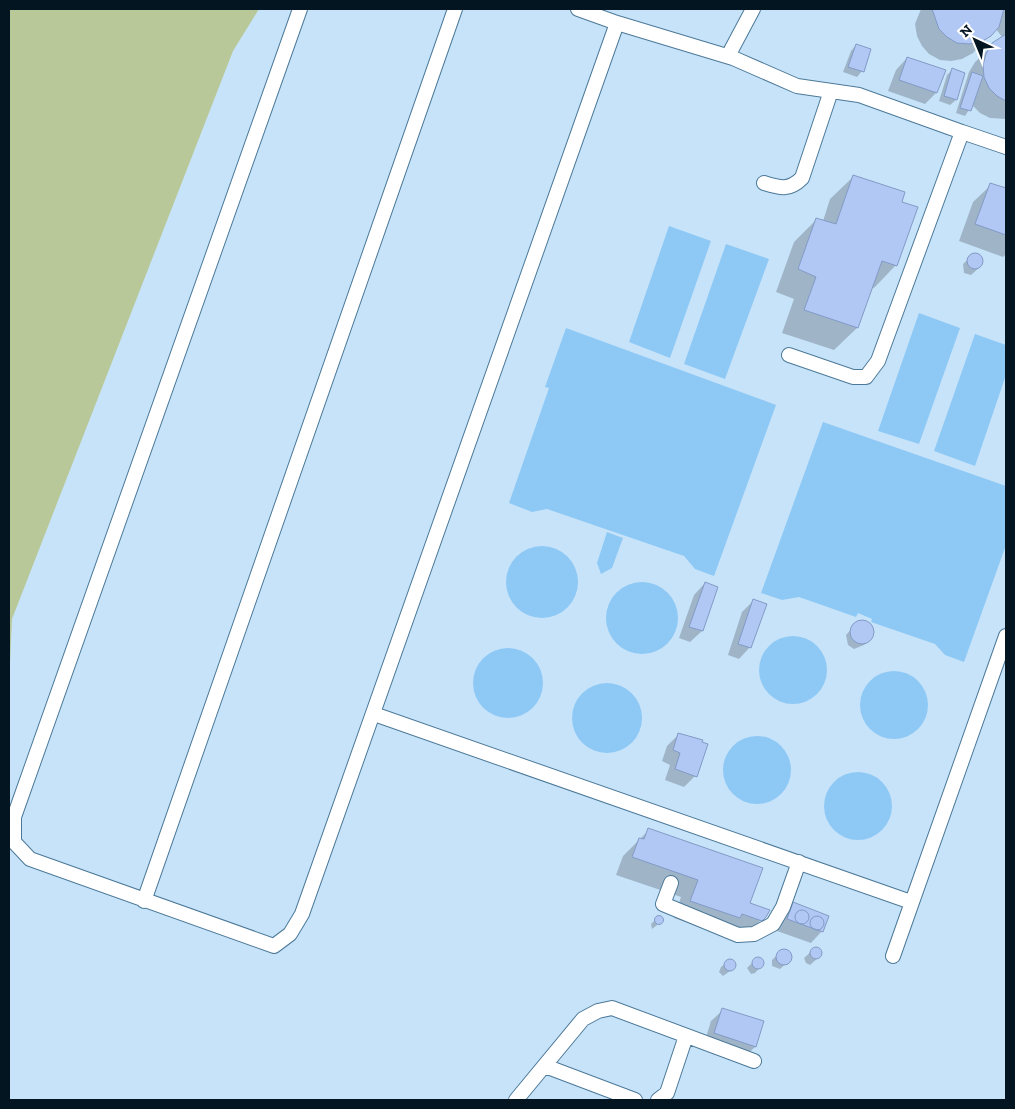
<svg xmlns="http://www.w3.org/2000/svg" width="1015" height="1109" font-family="'Zilla Slab',serif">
<rect width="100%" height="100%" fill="#c7e3f9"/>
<path fill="#b9c898" d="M9,9H259L233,51L12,619L9,685Z"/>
<path fill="#8ec9f6" d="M669,226L711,241L670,358L629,342Z
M726,244L769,259L725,379L684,364Z
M919,313L960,328L919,444L878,431Z
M566,328L776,405L714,576L695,569L684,556L547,509L532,512L509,503L549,388L545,387Z
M975,334L1006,345V375L975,466L934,451Z
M823,422L1006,486V545L964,662L945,655L935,644L871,622L872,619L858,613L856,617L799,597L782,600L761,593Z
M607,532L623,538L612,568L601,574L597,563Z
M506 582a36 36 0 1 1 72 0a36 36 0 1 1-72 0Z
M606 618a36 36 0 1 1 72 0a36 36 0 1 1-72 0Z
M759 670a34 34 0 1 1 68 0a34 34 0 1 1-68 0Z
M473 683a35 35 0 1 1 70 0a35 35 0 1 1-70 0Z
M860 705a34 34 0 1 1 68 0a34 34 0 1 1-68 0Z
M572 718a35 35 0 1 1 70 0a35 35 0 1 1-70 0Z
M723 770a34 34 0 1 1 68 0a34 34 0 1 1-68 0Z
M824 806a34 34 0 1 1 68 0a34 34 0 1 1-68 0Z"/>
<path fill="#0003" d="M921,9H1006V119L990,118L980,113L972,105L965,116L956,113L969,72L975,62L1002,37L996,29L973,53L962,59L951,61L940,60L929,54L922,46L917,36L915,24Z
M856,45L862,71L857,77L843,72L851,51Z
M907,58L936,93L925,104L888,91L896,70Z
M952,70L964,74L956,100L950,105L939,101L947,75Z
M853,177L901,202L896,265L874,288L872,287L857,328L834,350L782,333L794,299L776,292L794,242L817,219L823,221L830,199Z
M991,185L1006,189V254L1003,257L959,241L973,202Z
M974,254L979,255L982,261L981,266L971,275L964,273L963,264Z
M705,583L702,631L690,642L679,638L694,595Z
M754,600L750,647L739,659L728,655L742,612Z
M866,622L871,626L873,633L870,640L864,645L854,649L848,645L846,635L856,624Z
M678,735L695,776L684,787L665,780L670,765L662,761L667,746Z
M649,830L749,904L761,920L743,938L722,935L674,918L681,897L616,875L623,856Z
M794,904L822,931L811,943L777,931L782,915Z
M656,919H661V922L652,929L651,924Z
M815,948L820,950L819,957L810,965L806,963L804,958Z
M786,950L790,955L791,959L780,969L772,966V960L781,951Z
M757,958L760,959L763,964L755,973L751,974L747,968Z
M730,960L734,963L733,969L723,976L719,972L721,967Z
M723,1010L763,1022L755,1047L743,1058L704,1044L711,1021Z"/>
<path fill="#b0c8f3" stroke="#829ac6" d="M932,9H1004L999,27L991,36L981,42L969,44L957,43L947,37L939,29Z
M1006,34V101L997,96L989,88L984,77L983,65L986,54L992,43Z
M856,44L871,49L864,72L848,67Z
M907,57L946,70L937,93L899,80Z
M952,68L965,73L957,100L944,96Z
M972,72L983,76L971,111L960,108Z
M853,175L905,192L902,202L918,207L897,266L882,261L858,328L804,310L816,277L798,269L816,218L836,224Z
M990,183L1006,188V235L975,224Z
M967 261a8 8 0 1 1 16 0a8 8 0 1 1-16 0Z
M705,582L718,587L703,631L689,627Z
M753,599L767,604L751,648L738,644Z
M850 632a12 12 0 1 1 24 0a12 12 0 1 1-24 0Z
M678,733L703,740L702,742L708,744L697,777L675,769L680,753L673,750Z
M648,828L763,868L750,903L770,910L766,917L762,921L742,914L740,918L690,901L698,880L632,857L639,838L644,839Z
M793,902L829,916L823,932L787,919Z
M795 917a7 7 0 1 1 14 0a7 7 0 1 1-14 0Z
M654.5 920a4.5 4.5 0 1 1 9 0a4.5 4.5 0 1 1-9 0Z
M810 923a7 7 0 1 1 14 0a7 7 0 1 1-14 0Z
M810 953a6 6 0 1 1 12 0a6 6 0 1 1-12 0Z
M776 957a8 8 0 1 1 16 0a8 8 0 1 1-16 0Z
M752 963a6 6 0 1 1 12 0a6 6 0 1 1-12 0Z
M724 965a6 6 0 1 1 12 0a6 6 0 1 1-12 0Z
M722,1008L764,1021L756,1047L714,1033Z"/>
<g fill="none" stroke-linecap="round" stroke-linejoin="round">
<g stroke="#4c7999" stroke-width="16">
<path id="service" d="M300,9L14,817V842L30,859L274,946L290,934L302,914L617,23
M578,9L617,23L733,58L797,86L859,95L962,132
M728,56L753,9
M764,183C780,188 789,191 802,178L831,91
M789,355L853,377H866L878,361L962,132L1006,147
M374,714L911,902
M671,883L663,904L738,935L754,934L773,924L783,907L799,862
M144,901L455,9
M893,956L1006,636
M545,1066L635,1100
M516,1100L583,1019L598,1011L612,1008L754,1061
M658,1100L667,1093L686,1036"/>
</g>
<use href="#service" stroke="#fff" stroke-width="14"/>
</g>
<rect width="1015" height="1109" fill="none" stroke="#041522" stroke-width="20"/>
<g transform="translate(975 40) rotate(316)" stroke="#ffffff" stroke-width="4" paint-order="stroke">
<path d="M0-4L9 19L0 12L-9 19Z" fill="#041522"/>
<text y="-8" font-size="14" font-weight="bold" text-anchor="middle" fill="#041522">N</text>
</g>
</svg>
